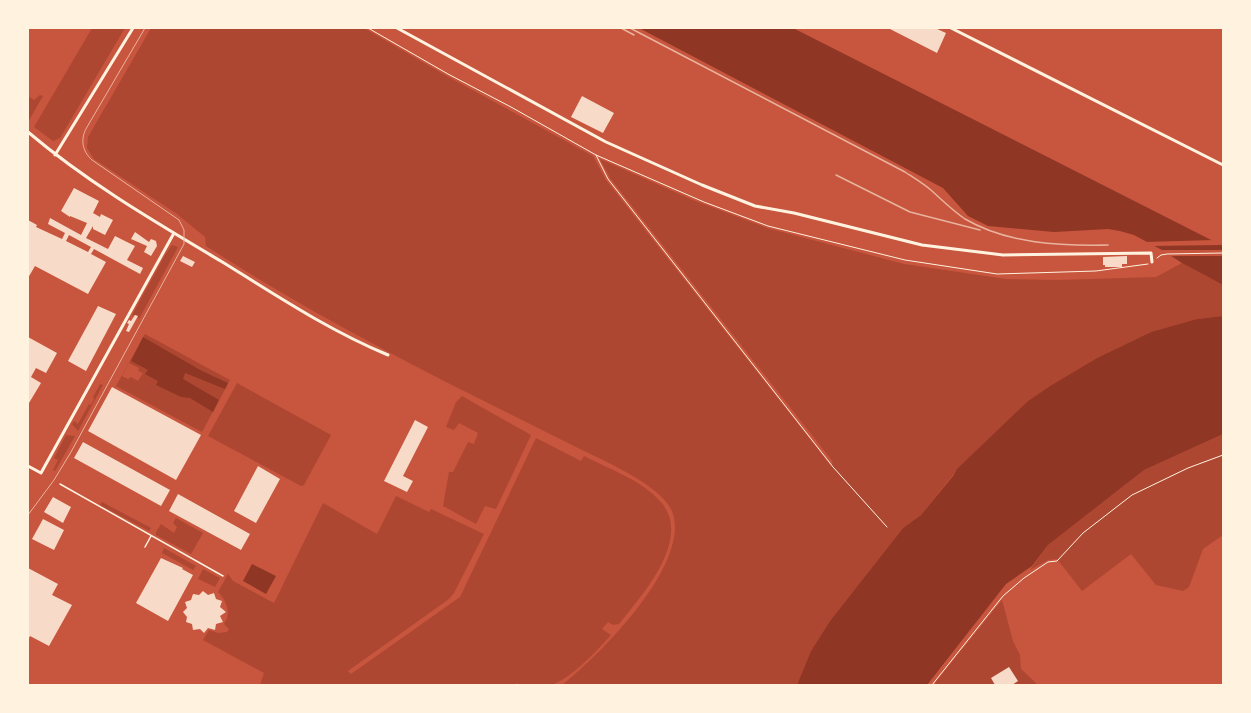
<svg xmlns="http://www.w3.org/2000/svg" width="1251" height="713" font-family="Overpass,sans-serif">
<rect width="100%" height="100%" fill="#c8553d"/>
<path fill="#ae4732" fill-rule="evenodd" d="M92,28H125L60,138L53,141L34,127Z
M151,28H364L445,75L593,156L606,180L831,466L833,462L610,178L600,159L693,200L767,228L904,264L1006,279L1058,280L1156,277L1182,263L1223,285V316L1197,319L1151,332L1097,358L1050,386L1028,401L956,471L921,515L903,528L830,621L811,651L797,685H562C599,656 689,566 673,514C665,487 606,462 582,450C454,386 326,324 206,246L205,237L177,214L94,159L87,148L88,137Z
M40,95L43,96L28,122V96L34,100Z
M172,245L178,247L139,319L135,315H132L165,255Z
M145,334L230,380L202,432L116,386ZM129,363L139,368L138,371L143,373L138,381L131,377L128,379L122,376Z
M237,383L331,435L304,485L301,486L208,436Z
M100,384L103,385L78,431L72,424L74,421L78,424L89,404L91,405L94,399L93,397Z
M462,396L531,435L496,509L485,506L476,524L443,506L449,472H453L468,442L474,444L478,433L459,423L454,430L446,427L456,402Z
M1223,434V535L1203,549L1189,587L1183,591L1156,585L1131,554L1082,591L1057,559L1048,560L1030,570L1048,545L1144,470Z
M66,435L75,436L55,471L53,470L58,460L54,458Z
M536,438L581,461L584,456C609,469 639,479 658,499C696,536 642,595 619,624L613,625L608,622L602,629L611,635C597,651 573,676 554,684C545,687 531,685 520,685L517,683L515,685H260L264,673L203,640L209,630L218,633L227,632L229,629L224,624C232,613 226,600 218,592L228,574L233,581L274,603L323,503L377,534L396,496L429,512L431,509L484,534L454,593L449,599L348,671L351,674L460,597Z
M102,502L151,528L149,531L100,505Z
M176,518L203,533L191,554L156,535V532L161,524L174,533L177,527L173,523Z
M164,548L196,566L193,570L162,553Z
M203,569L220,578L215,587L198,579Z
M1002,600L1013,641L1020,655L1021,669L1038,685H937L935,683Z"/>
<path fill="#8f3625" d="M639,28H793L1223,246V285L1182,263L1162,250L1134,235L1120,231L1108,229L1054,232L988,226L968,216L943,188Z
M1223,316V434L1144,470L1048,545L1032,566L1006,584L927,685H797L811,651L830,621L903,528L921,515L953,476L957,469L1028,401L1050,386L1097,358L1151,332L1197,319Z
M143,337L202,371L228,383L225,389L185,373L183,379L219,400L213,412L190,398L181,397L156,385L158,381L145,374L148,370L131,361Z
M252,564L276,576L266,594L243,581Z"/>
<path fill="#c8553d" d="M1213,240L1221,245L1153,246L1145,242Z
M1161,250H1223V256H1171Z"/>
<path fill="#f7dbc8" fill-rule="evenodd" d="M888,28H935L946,33L937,53Z
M582,96L614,113L603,133L571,117Z
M74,188L99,201L93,213L100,217L101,214L113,220L105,235L93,229V226L86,238L108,249L115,236L135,246L127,260L143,268L140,274L94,249L91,254L106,262L88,294L35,266L28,278V220L37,225L36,227L62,239L65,233L48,224L50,218L81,235L87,223L70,216V217L61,211ZM69,235L91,247L88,252L66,241Z
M135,232L149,242L151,239L156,241L157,246L151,256L144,252L147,246L131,239Z
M183,256L195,262L192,267L180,261Z
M1127,256V264H1122V267H1105V265H1103V257Z
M98,306L116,314L86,371L68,361Z
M135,315L138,316L129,332L126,331L129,324L127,323L129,320L131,321Z
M28,337L57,353L46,373L36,368L31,377L41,383L29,403Z
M112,387L201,435L176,480L88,431Z
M415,420L428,427L403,476L413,481L407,492L384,481Z
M83,442L170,490L161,506L74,458Z
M258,466L280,479L256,523L234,511Z
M178,494L250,534L241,550L169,511Z
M53,497L71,507L63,523L44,512Z
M43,519L64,530L54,550L32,539Z
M161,558L183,568L182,569L193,575L168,621L136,603Z
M28,568L58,584L52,595L72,605L49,646L30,636L28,640Z
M203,591L208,595L214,593L216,599L222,601L220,607L226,612L220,616L223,622L216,624L215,630L208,628L204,633L200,629L193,630L192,624L186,622L187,617L183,612L187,608L185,602L191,600L193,594L199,595Z
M1009,667L1018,681L1012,685H995L991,678Z"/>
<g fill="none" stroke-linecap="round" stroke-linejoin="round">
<path stroke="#fff3e0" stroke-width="1" d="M368,28L448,74L511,107L596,155L704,202L768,226L905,260L997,274L1096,271L1148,264
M596,155L608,179L833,467L887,527
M1157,258L1161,255L1167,254L1223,253
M932,685L1003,596L1024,578L1048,562L1057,561L1083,533L1132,495L1188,468L1223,455"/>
<path stroke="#fff3e0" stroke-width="1.5" d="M60,484L223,576
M145,547L151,536"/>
<path stroke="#fff3e0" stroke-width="3" d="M397,28L606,142L702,185L755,206L794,213L922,245L1003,255L1151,253L1152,262
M951,28L1223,165
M28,132C88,183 157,223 224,263C277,296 330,331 388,355
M55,155L133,28
M28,466L41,473L174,233"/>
<path stroke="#e9b49f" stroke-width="1" d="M28,515L54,480L71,452L184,244V230L179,220L92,160C82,151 80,139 87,127L145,28"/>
<path stroke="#e9b49f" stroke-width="1.5" d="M621,28L634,35
M630,28L905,172C914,178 924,184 932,191C943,201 953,211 965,219C1008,244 1060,246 1108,245
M836,175L910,212L980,230"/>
</g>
<rect width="1251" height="713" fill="none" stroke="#fff3e0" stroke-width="58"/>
</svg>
